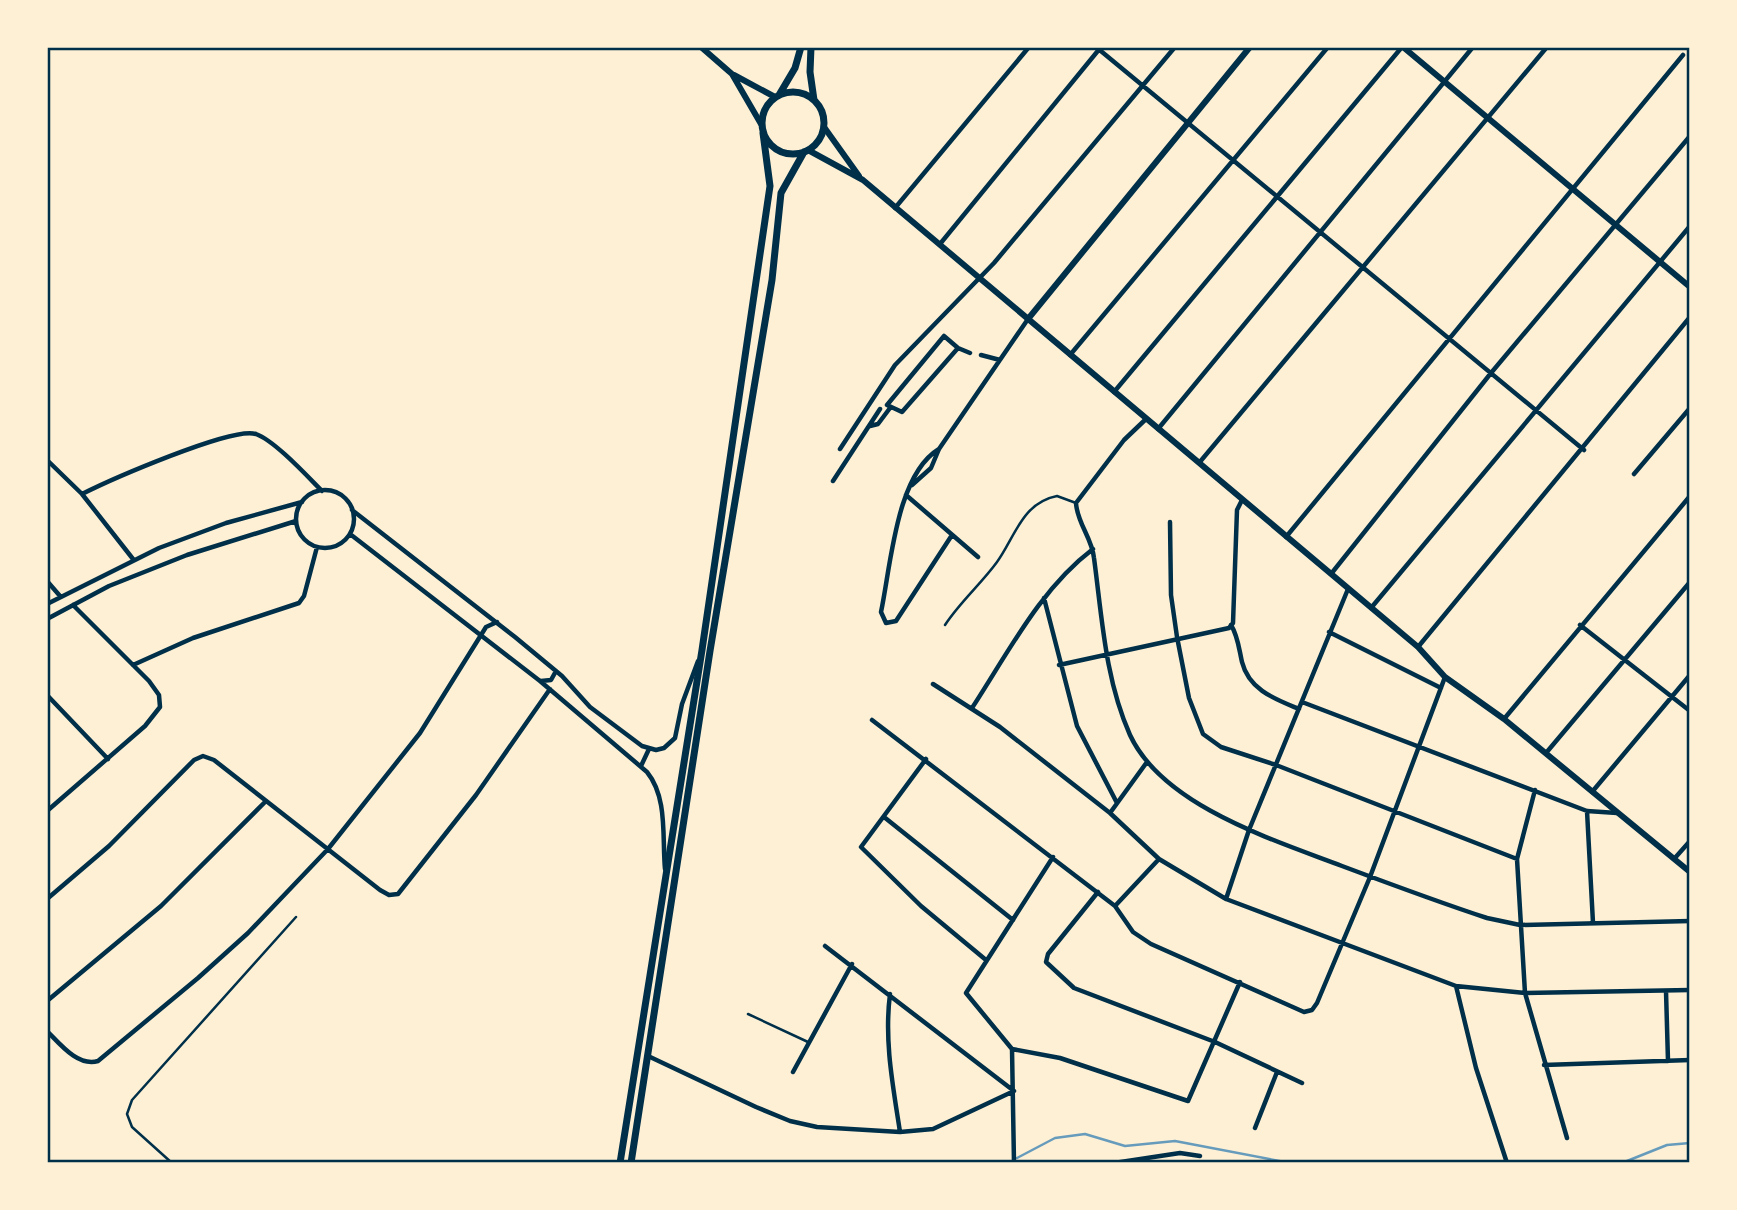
<svg xmlns="http://www.w3.org/2000/svg" width="1737" height="1210" font-family="Bitter,serif">
<rect width="100%" height="100%" fill="#fdf0d5"/>
<g fill="none" stroke-linecap="round" stroke-linejoin="round">
<path stroke="#669bbc" stroke-width="2.5" d="M1017,1158L1055,1138L1085,1134L1125,1146L1175,1141L1290,1163
M1622,1163L1667,1145L1690,1143"/>
<path stroke="#003049" stroke-width="2.5" d="M945,625C960,602 981,584 997,562C1015,537 1022,503 1057,496L1076,503
M748,1014L808,1042
M172,1163L132,1127L127,1114L132,1100L296,917"/>
<path stroke="#003049" stroke-width="4.5" d="M1096,47L1584,450
M895,208L1029,47
M940,244L1101,47
M958,348L902,412L887,405L944,336L958,348L970,353
M981,355L1000,360
M1070,355L1328,47
M1114,392L1402,47
M1146,419L1124,440L1076,503C1077,523 1092,538 1094,558C1102,617 1105,679 1130,735C1163,806 1274,840 1342,866C1390,884 1438,902 1487,918L1520,925L1690,921
M870,426L878,424L890,408
M1158,429L1473,47
M840,449L895,365L994,263L1175,47
M939,449C896,475 891,565 881,612L886,623L896,621L952,535
M47,460L82,494L133,559
M1199,463L1547,47
M1634,474L1690,408
M833,481L880,409
M912,485L931,468L939,449L1028,319
M296 519a29 29 0 1 1 58 0a29 29 0 1 1-58 0Z
M82,494C108,481 232,426 256,434C275,441 307,476 322,491
M906,495L978,557
M352,510L515,637L562,676L590,707L642,746L656,750L664,748L675,738L682,704L698,661
M1170,522L1171,595L1177,637L1189,698L1203,734L1221,747L1276,765L1517,859
M350,534L540,681L647,772C668,798 662,837 665,869
M1286,537L1683,55
M1331,574L1491,373L1690,136
M47,581L60,596
M1044,598L1077,726L1117,803
M47,604L159,548L226,523L302,502
M1371,608L1690,226
M47,619L109,586L187,555L296,521
M1231,625C1238,636 1239,649 1242,662C1249,690 1275,699 1299,709
M1580,625L1690,711
M1329,632L1441,688
M1418,647L1690,317
M133,665L193,638L299,603L304,596L317,547
M1059,665L1229,628L1233,623L1237,510L1242,500
M541,681L551,680L556,671
M933,684L1000,727L1110,813L1159,859L1226,899L1456,986L1525,993L1690,990
M47,695L108,759
M1302,702L1587,811L1617,813
M972,708C1008,653 1040,589 1093,549
M1504,719L1690,496
M872,720L1115,906L1133,932L1151,944L1304,1012L1312,1010L1317,1003L1370,877L1445,677
M1546,753L1690,582
M926,759L861,847L921,906L986,960
M641,766L649,749
M1535,790L1517,859L1525,993L1567,1138
M1592,792L1690,675
M47,811L145,726L160,707L159,695L149,681L73,605
M1587,811L1593,923
M1110,813L1147,762
M884,817L1013,920
M1674,859L1690,841
M1098,892L1048,954L1046,962L1074,988L1215,1042L1302,1083
M47,899L109,846L194,760L203,756L214,760L380,890L389,895L398,894L476,795L550,689
M1226,899L1249,830L1348,589
M1115,906L1159,859
M1456,986L1476,1068L1507,1163
M1666,991L1668,1061
M890,994C884,1041 893,1086 900,1132
M47,1001L161,906L266,801
M47,1031C60,1044 78,1067 98,1061L198,978L248,933L328,849L420,733L486,627L497,622
M1012,1049L1060,1058L1188,1101L1240,982
M1012,1049L966,993L1053,857
M1012,1049L1014,1163
M648,1056L756,1107L790,1121L817,1127L900,1132L933,1129L1014,1091L825,946
M1544,1065L1690,1060
M793,1072L852,964
M1255,1128L1277,1072
M1114,1163L1180,1153L1200,1156"/>
<path stroke="#003049" stroke-width="6" d="M701,47L732,74L761,124
M1403,47L1690,287
M734,75L775,97
M824,127L859,176
M808,150L863,180L1418,647L1445,677L1504,719L1690,872
M1028,319L1250,47"/>
<path stroke="#003049" stroke-width="7" d="M811,47L810,72L814,100
M762 123a31 31 0 1 1 62 0a31 31 0 1 1-62 0Z
M779,95L795,68L801,47
M620,1163L702,650L770,186L763,133
M631,1163L710,651L772,280L781,193L804,152"/>
</g>
<rect width="1737" height="1210" fill="none" stroke="#fdf0d5" stroke-width="98"/>
<rect x="49" y="49" width="1639" height="1112" fill="none" stroke="#003049" stroke-width="2.5"/>
</svg>
